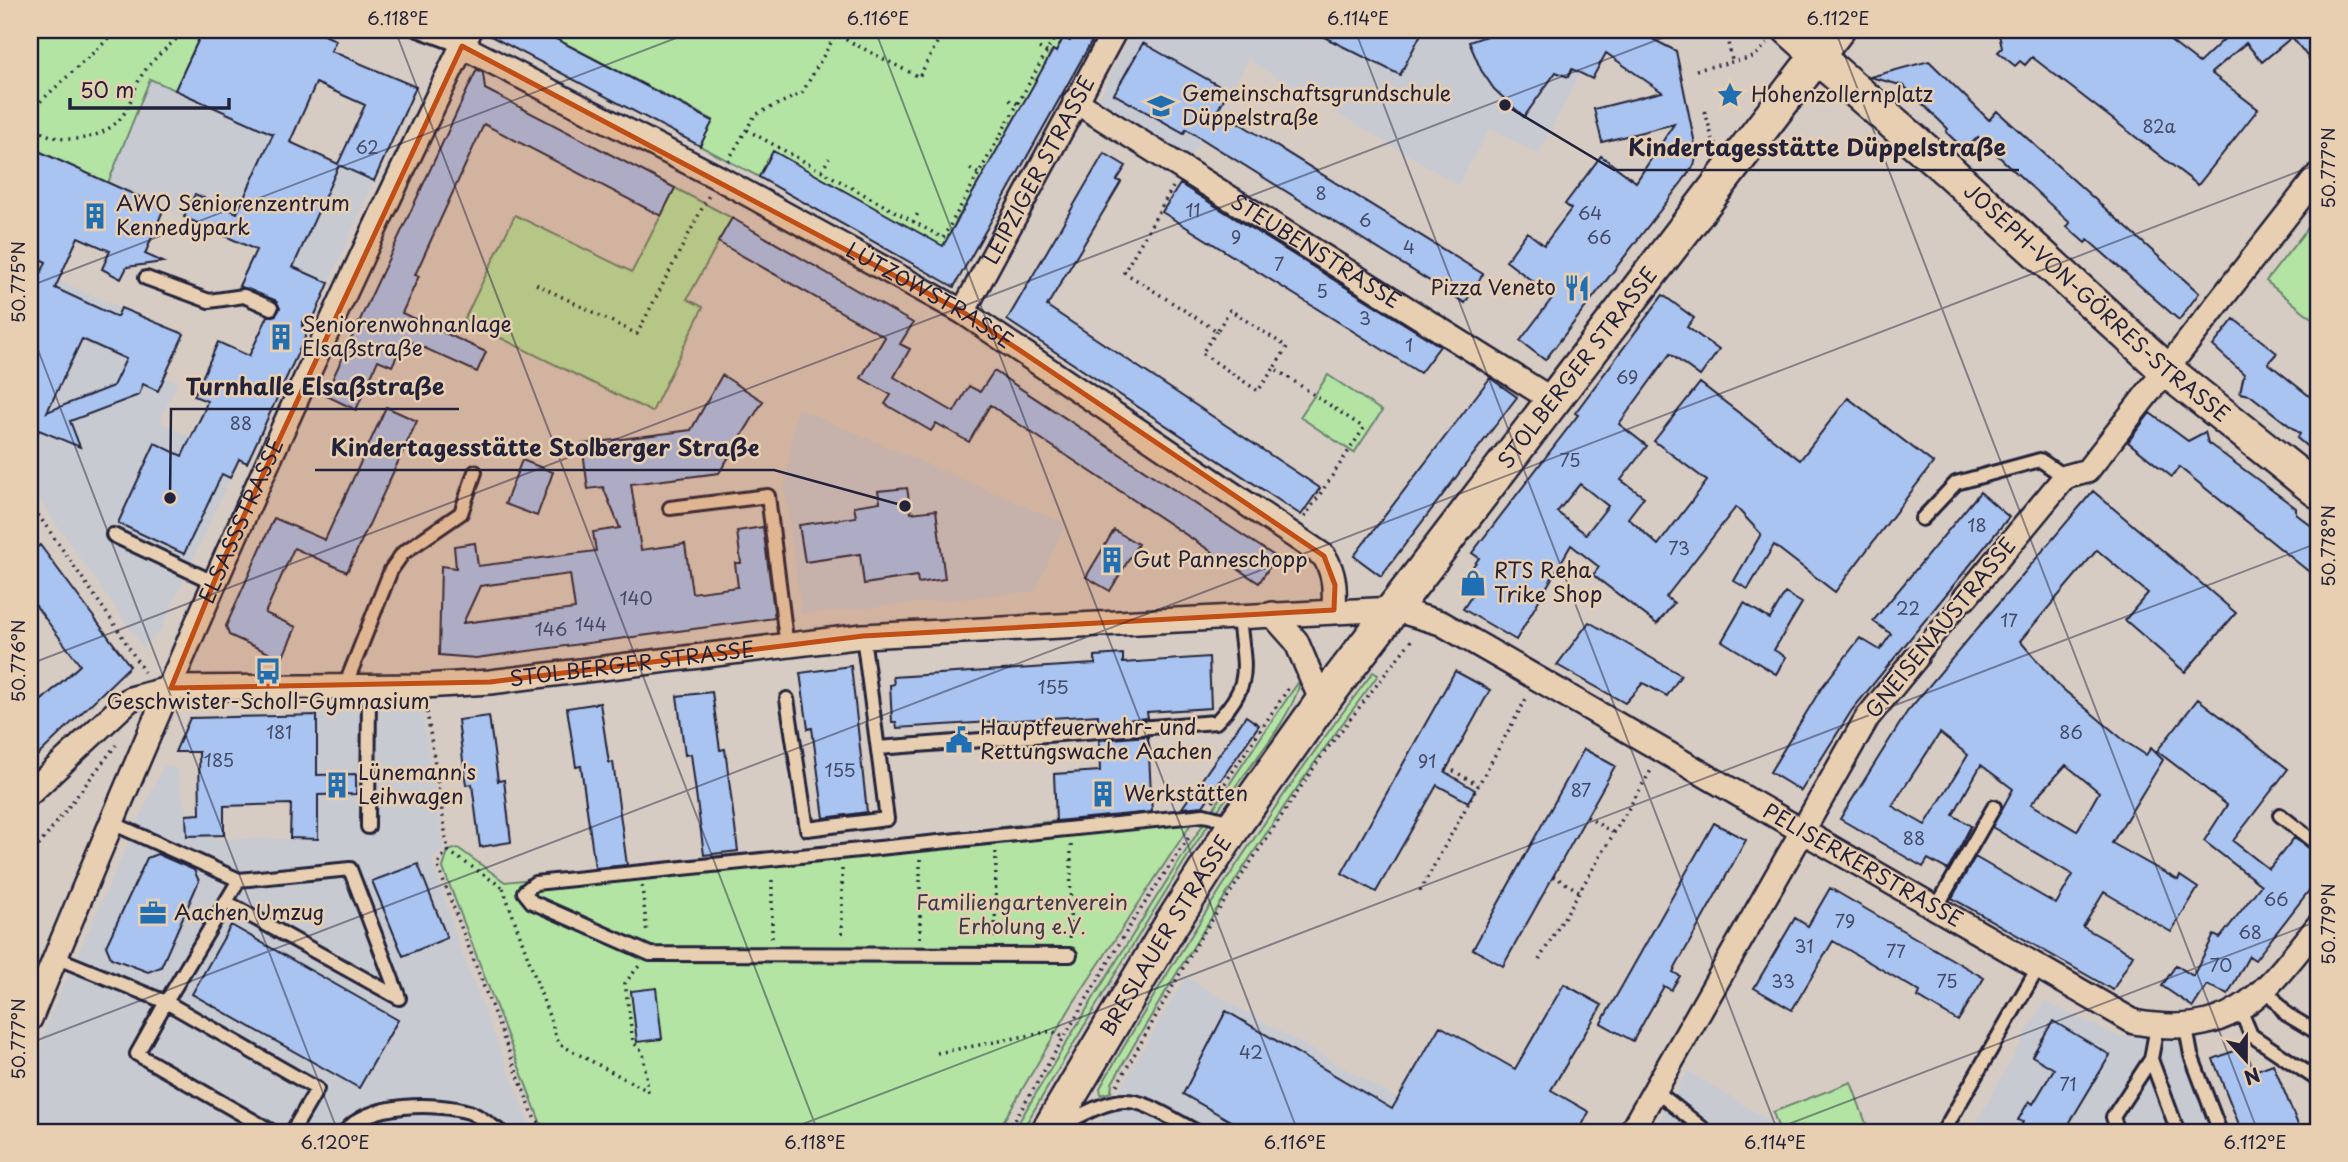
<svg xmlns="http://www.w3.org/2000/svg" width="2348" height="1162" font-family="'Playpen Sans',sans-serif">
<rect width="100%" height="100%" fill="#d6ccc4"/>
<filter id="ink" filterUnits="userSpaceOnUse"><feTurbulence type="fractalNoise" baseFrequency=".0143" numOctaves="2"/><feDisplacementMap in="SourceGraphic" scale="14" xChannelSelector="R" yChannelSelector="G"/><feConvolveMatrix kernelMatrix="1 2 1 2 8 2 1 2 1" color-interpolation-filters="sRGB"/></filter>
<g filter="url(#ink)">
<path fill="#c8cad1" d="M1132,30H1602L1539,154L1490,128L1458,185L1248,60L1218,116L1187,160L1097,103Z
M150,79L374,181L329,283L108,183Z
M30,268L121,308L102,348L177,382L160,422L239,459L161,630L143,647L30,487Z
M797,408L1065,524L1035,591L802,614L785,487Z
M320,703H421L444,850L432,858L460,948L532,1130L536,1132H30V1095L41,1056L46,1024L164,764L177,770L186,814H214L215,839H317V715Z
M1185,977L1456,1132H1095Z
M2044,1001L2117,1036L2176,1038L2212,1132H1971Z
M1688,1071L1770,1121L1774,1132H1653Z"/>
<path fill="#b3e4a3" stroke="#6a836f" stroke-width="2" d="M30,30H203L175,90L150,79L108,183L30,147Z
M539,30H1076L1070,41L1056,52L1052,50L1048,58L1050,60L955,223L945,248L773,151L759,177L700,146L713,120Z
M675,188L732,218L687,299L703,307L652,412L464,320L515,215L632,272Z
M2318,215V323L2266,281Z
M1328,375L1382,411L1354,453L1300,417Z
M1373,672L1378,675C1281,805 1193,941 1112,1083L1111,1092L1101,1095L1100,1088L1112,1067C1191,930 1277,798 1373,672Z
M1300,680C1296,715 1237,782 1215,814C1147,918 1085,1025 1021,1132H1013C1104,978 1198,827 1300,680Z
M1200,810L1072,1005L997,1132H558L541,1124L443,868L448,851L458,848L505,882L1056,821Z
M1851,1082L1869,1132H1780L1773,1112Z"/>
<path fill="#a9c4f0" stroke="#22223b" stroke-width="2" fill-rule="evenodd" d="M203,30H312L336,40L331,51L416,87L374,181L339,165L293,267L329,283L314,317L306,318L302,322L307,333L247,463L239,459L230,478L222,474L184,554L118,523L155,443L182,456L204,411L207,401L194,396L218,342L249,356L268,316L276,315L280,308L275,300L239,286L256,250L184,217L195,194L237,213L273,134L175,90ZM316,83L365,105L338,164L290,142Z
M484,30H539L713,121L700,146L483,32Z
M1076,30H1098L954,287L759,177L773,151L943,246L1053,50L1056,52L1063,38L1070,41Z
M1310,30H1372L1385,36L1389,30H1423L1400,75Z
M1503,30H1635L1676,51L1697,154L1694,165L1682,182L1545,360L1520,341L1553,297L1506,261L1527,232L1544,245L1571,209L1565,204L1601,156L1636,182L1674,124L1602,142L1594,109L1662,92L1606,53L1592,79L1572,69L1568,77L1556,72L1524,117L1494,89L1481,70L1469,42Z
M1998,30H2156L2199,63L2234,30H2318V70L2292,37L2262,62L2246,43L2211,73L2258,109L2198,185L2032,57L2025,65L2020,61L2015,66L1998,52L2002,48Z
M1143,43L1228,91L1218,110L1483,274L1465,303L1186,129L1184,133L1114,94Z
M1929,61L1989,120L1997,111L2199,293L2179,320L2088,240L2085,243L2067,227L2070,223L1978,137L1965,150L1946,132L1948,129L1904,86L1870,77Z
M477,69L483,73L485,89L675,188L661,216L484,124L415,275L419,276L402,313L486,352L477,372L405,339L392,366L378,360L356,410L325,395Z
M36,150L164,208L145,254L163,262L127,267L121,279L102,269L110,251L78,237L55,288L117,317L121,308L184,334L158,391L143,384L139,395L70,421L80,447L39,430L30,451V298L46,262L30,254V242L37,227L30,225V164ZM82,339L126,359L113,386L47,412Z
M1104,153L1126,166L1117,180L1121,182L1047,306L1320,488L1301,515L1007,320Z
M1180,184L1440,346L1420,373L1162,212Z
M732,218L913,323L900,344L910,349L894,377L954,412L969,386L980,392L994,371L1276,557L1259,583L990,405L969,442L936,423L931,431L885,404L891,395L861,378L885,337L718,242Z
M1663,295L1694,318L1687,327L1719,350L1700,376L1670,354L1619,424L1647,446L1621,480L1644,497L1628,518L1658,545L1707,481L1654,441L1700,383L1800,460L1848,398L1933,463L1835,592L1774,545L1748,589L1734,581L1761,534L1736,507L1666,597L1674,603L1657,624L1593,575L1599,567L1571,545L1516,640L1463,609L1473,594L1460,584L1479,558L1472,553L1578,415L1575,413ZM1580,484L1608,506L1586,534L1557,512Z
M2234,319L2277,353L2268,363L2318,403V456L2297,438L2300,434L2250,395L2240,393L2244,374L2213,346Z
M722,375L763,401L719,473L631,484L641,550L685,544L692,593L738,587L735,563H741L737,531L763,527L775,618L476,658L439,655L441,566L456,568L454,546L475,543L478,566L596,551L593,532L620,528L603,487L588,489L582,444L691,430ZM570,574L575,609L463,623L480,586Z
M1490,378L1517,397L1381,576L1354,556Z
M386,407L417,421L347,572L294,548L265,613L296,627L282,659L229,635L226,626L274,518L325,540Z
M2150,413L2188,441L2205,432L2208,443L2296,508V514L2318,531V579L2179,467L2172,477L2128,442Z
M522,460L553,472L537,516L505,504Z
M907,488L911,513L936,510L945,579L918,583L917,576L864,584L860,554L805,562L799,525L856,517L854,506L880,502L878,491Z
M2093,491L2236,613L2185,672L2125,620L2148,593L2097,550L2020,641L2058,685L2126,742L2146,755L2151,748L2163,760L2112,843L2178,880L2180,876L2198,888L2171,932L2104,892L2083,927L2133,955L2113,990L1952,898L1975,857L2056,904L2073,875L1992,827L2013,789L1981,765L1953,815L1971,826L1948,870L1928,859L1923,867L1840,819L1907,712ZM1940,733L1968,755L1925,825L1892,806ZM2066,765L2099,792L2077,831L2031,804Z
M1980,492L2009,517L1852,710L1801,791L1770,772L1822,687L1860,638L1880,650L1891,634L1873,621Z
M1114,530L1138,544L1110,591L1086,577Z
M40,545L130,666L30,763V711L80,665L30,598V553Z
M1785,593L1802,603L1774,650L1786,657L1776,674L1722,641L1744,603L1770,619Z
M1589,622L1681,675L1667,696L1643,683L1625,703L1557,665Z
M1123,654V663L1209,657L1211,708L1147,712L1148,718L1098,722V715L897,728L896,722H892L890,685L894,684L893,677L1095,664V656Z
M851,666L867,812L824,818L812,728L808,729L800,673Z
M1455,671L1490,690L1445,772L1475,790L1468,802L1437,785L1376,892L1342,873Z
M712,692L720,750L725,749L738,851L704,855L691,754L685,755L677,696Z
M2198,699L2288,769L2233,841L2269,869L2294,838L2318,854V879L2255,960L2249,956L2228,994L2207,985L2193,1007L2162,986L2176,965L2193,976L2214,935L2220,938L2261,885L2204,841L2227,805L2157,751Z
M600,703L609,763L613,762L627,865L595,868L581,766L576,767L567,708Z
M317,715V775L356,774V794L318,795V839L290,838L291,804L224,806V835L187,836L186,815L200,814L199,752H175L190,718Z
M489,716L498,781L504,780L511,842L480,847L472,784L466,785L458,720Z
M1246,716L1259,725L1203,806L1182,808Z
M1148,736L1152,812L1056,821L1054,774L1100,771L1099,740Z
M1584,749L1615,766L1503,966L1473,949Z
M1714,823L1746,840L1673,972L1680,976L1671,990L1664,986L1633,1041L1601,1023Z
M157,854L194,870L199,881L161,967L148,972L111,958L106,946L147,858Z
M418,864L447,938L403,956L372,881Z
M1830,888L1984,978L1958,1021L1918,997L1920,992L1833,941L1792,1010L1754,988L1795,918L1808,926Z
M231,925L398,1020L359,1088L192,994Z
M1564,984L1602,1005L1551,1090L1589,1112L1579,1131L1571,1126L1567,1132H1250L1183,1094L1226,1011L1392,1109L1440,1026L1515,1069Z
M656,988L662,1039L637,1042L631,991Z
M2053,1021L2110,1055L2064,1132H2017L2023,1122L2018,1120L2029,1101L2033,1104L2054,1069L2032,1056Z
M2244,1047L2254,1071L2273,1064L2301,1132H2242L2213,1059Z"/>
<g fill="none" stroke-linecap="round" stroke-linejoin="round">
<g stroke="#22223b" stroke-width="18">
<path id="service" d="M418,30L462,46
M146,278L209,301L244,296L271,308
M310,325L327,333
M670,508L768,496L787,647
M1922,519L1956,483L2040,460L2065,477
M113,535L213,582
M345,686L391,570L403,553L461,513L475,472
M787,699L807,829L887,819L863,636
M878,748L1216,722C1255,682 1243,667 1239,616
M2280,815L2318,845
M110,822L239,880
M368,827L369,687
M1936,908L1994,807
M1070,955L650,954L532,902L524,892L535,883L1204,815L1233,822
M55,957L166,1002L239,880L350,869L399,998L226,902
M2267,990L2286,1014L2318,1033
M2240,1009L2251,1035L2318,1080
M2186,1028L2191,1055L2220,1132
M2151,1059L2178,1132
M1656,1091L1707,1132
M1064,1124C1131,1088 1132,1097 1197,1132
M273,1132L137,1054L166,1002L317,1089L292,1132
M345,1132C368,1102 436,1102 469,1112C480,1116 491,1126 501,1132
M1943,1132L2038,968
M2118,1132L2113,1117L2151,1059L2157,1026"/>
</g>
<g stroke="#22223b" stroke-width="23">
<path id="pedestrian" d="M1916,658L1965,598"/>
</g>
<g stroke="#22223b" stroke-width="28">
<g id="minor">
<path id="s1" d="M462,46L719,178L963,312L1324,556C1335,574 1335,589 1334,610"/>
<path id="s2" d="M1075,101L1554,401"/>
<path id="s3" d="M963,312L1115,30"/>
<path d="M1965,598L2065,477L2087,471L2318,175"/>
<path d="M1272,614L1296,641L1322,702"/>
<path id="s4" d="M30,793L130,699L171,688L423,686L490,682L863,636L1394,609L1441,623L2134,1022C2232,1040 2262,996 2318,926"/>
<path id="s5" d="M30,1019C167,685 311,354 470,30"/>
<path d="M1631,1132L1867,718L1916,658"/>
</g>
</g>
<g stroke="#22223b" stroke-width="33">
<path id="tertiary" d="M1787,30L1816,56"/>
</g>
<g stroke="#22223b" stroke-width="38">
<g id="secondary">
<path id="s6" d="M1816,56L1951,173L2165,369L2318,491"/>
<path id="s7" d="M1048,1132L1172,923L1236,823L1322,702L1837,30"/>
</g>
</g>
<path stroke="#22223b" stroke-width="3.5" stroke-dasharray="2 5" stroke-linecap="butt" d="M827,30L919,77L944,30
M1725,30L1732,60
M1039,48L1050,54
M1696,70L1754,57L1767,44
M1009,100L1018,104
M30,111L118,30
M1705,111L1713,141L1717,144
M30,124C55,148 106,143 125,112C133,99 135,84 144,72C155,56 172,44 186,30
M747,130L943,238L1056,35L1064,30
M728,161L755,115L802,93L836,34
M970,169L979,174
M822,171L829,158
M1173,187L1124,272L1217,331L1230,310L1287,347L1274,368L1364,428L1304,518
M913,222L920,210
M536,284L637,334L709,195
M1217,331L1202,353L1258,391L1274,368
M30,503L117,628L144,672
M426,705L448,851L440,859L438,867L535,1120L556,1132
M1449,775L1452,770L1478,785
M1213,801L1290,686
M1587,817L1614,833
M448,851L505,889
M30,857L116,745
M842,869V938
M1553,876L1579,891
M642,886L647,934
M503,888L559,1044L648,1091L643,1052L633,1042L625,983L639,966
M1420,891L1527,697
M772,938V876
M920,938V858
M995,938L996,851
M1070,938L1071,845
M1539,960L1653,767
M937,1053L1052,1031L1063,1037
M1117,1085L1200,938L1323,754L1414,637
M1008,1132L1131,924L1191,834
M2316,1132L2318,1129"/>
<use href="#service" stroke="#e9cfb1" stroke-width="12"/>
<use href="#pedestrian" stroke="#e9cfb1" stroke-width="18"/>
<use href="#minor" stroke="#e9cfb1" stroke-width="23"/>
<use href="#tertiary" stroke="#e9cfb1" stroke-width="28"/>
<use href="#secondary" stroke="#e9cfb1" stroke-width="33"/>
</g>
</g>
<path fill="#c04e15" fill-opacity="0.2" stroke="#c04e15" stroke-width="5" stroke-linejoin="round" d="M462,46L963,312L1324,556L1335,585L1334,610L863,636L490,682L171,688L221,565Z"/>
<path fill="none" stroke="#22223b" stroke-width="2" stroke-opacity="0.45" d="M395,30L818,1132M875,30L1298,1132M1355,30L1778,1132M1835,30L2258,1132M2315,30L2318,39M30,286L697,30M30,329L338,1132M30,664L1683,30M30,1043L2318,164M782,1132L2318,543M1768,1132L2318,921"/>
<defs>
<g id="sight-bare" transform="scale(2.1)"><path d="M0-6L1.8-2.2L6-1.7L2.9 1.2L3.7 5.4L0 3.3L-3.7 5.4L-2.9 1.2L-6-1.7L-1.8-2.2Z" fill="#1f6fb2" stroke="#e9cfb1" stroke-width="2.5" paint-order="stroke"/></g>
<g id="school-bare" transform="scale(2.1)"><path d="M0-5L7-2L0 1L-7-2ZM-4 1L0 2.5L4 1V4Q0 6-4 4Z" fill="#1f6fb2" stroke="#e9cfb1" stroke-width="2.5" paint-order="stroke"/></g>
<g id="building-bare" transform="scale(2.1)"><path d="M-4-6H4V6H1V3H-1V6H-4ZM-2.5-4.3h1.7v1.8h-1.7ZM.8-4.3h1.7v1.8H.8ZM-2.5-1h1.7V.8h-1.7ZM.8-1h1.7V.8H.8Z" fill="#1f6fb2" stroke="#e9cfb1" stroke-width="2.5" paint-order="stroke"/></g>
<g id="restaurant-bare" transform="scale(2.1)"><path d="M-5-6h1v4h1v-4h1v4h1v-4h1v5L-1.5 .5V6h-2V.5L-5-1ZM5-6V6H3V1.5H1.5Q1.5-4 5-6Z" fill="#1f6fb2" stroke="#e9cfb1" stroke-width="2.5" paint-order="stroke"/></g>
<g id="shop-bare" transform="scale(2.1)"><path d="M-5-2.5h2.3a2.7 3.5 0 0 1 5.4 0H5L5.5 6h-11ZM-1.5-2.5h3a1.5 2.3 0 0 0-3 0Z" fill="#1f6fb2" stroke="#e9cfb1" stroke-width="2.5" paint-order="stroke"/></g>
<g id="bus-bare" transform="scale(2.1)"><path d="M-5-6H5V4H4V6H2V4H-2V6H-4V4H-5ZM-3.5-4V0h7V-4ZM-3.5 1.2v1.5H-2V1.2ZM2 1.2v1.5H3.5V1.2Z" fill="#1f6fb2" stroke="#e9cfb1" stroke-width="2.5" paint-order="stroke"/></g>
<g id="civic-bare" transform="scale(2.1)"><path d="M-.6-6.5H3V-4.5H.6V-3L4-1V1h2V6H-6V1h2V-1L-.6-3ZM-1.2 2.5V6h2.4V2.5Z" fill="#1f6fb2" stroke="#e9cfb1" stroke-width="2.5" paint-order="stroke"/></g>
<g id="office-bare" transform="scale(2.1)"><path d="M-6-3h4V-5.5h4V-3h4V5H-6ZM-1-4.5V-3h2v-1.5ZM-6 0V1H6V0Z" fill="#1f6fb2" stroke="#e9cfb1" stroke-width="2.5" paint-order="stroke"/></g>
</defs>
<g fill-rule="evenodd">
<use href="#sight-bare" x="1730" y="95"/>
<use href="#school-bare" x="1161" y="106"/>
<use href="#building-bare" x="95" y="216"/>
<use href="#restaurant-bare" x="1577" y="288"/>
<use href="#building-bare" x="281" y="337"/>
<use href="#building-bare" x="1112" y="560"/>
<use href="#shop-bare" x="1473" y="583"/>
<use href="#bus-bare" x="268" y="671"/>
<use href="#civic-bare" x="959" y="740"/>
<use href="#building-bare" x="337" y="785"/>
<use href="#building-bare" x="1103" y="794"/>
<use href="#office-bare" x="153" y="913"/>
</g>
<g text-anchor="middle" stroke-width="5" stroke-linejoin="round" paint-order="stroke">
<g font-size="18" fill="#444a68">
<text x="2159" y="133">82a</text>
<text x="367" y="154">62</text>
<text x="1321" y="200">8</text>
<text x="1193" y="217">11</text>
<text x="1590" y="220">64</text>
<text x="1365" y="227">6</text>
<text x="1236" y="244">9</text>
<text x="1599" y="244">66</text>
<text x="1409" y="254">4</text>
<text x="1279" y="271">7</text>
<text x="1322" y="298">5</text>
<text x="1365" y="325">3</text>
<text x="1409" y="352">1</text>
<text x="1627" y="384">69</text>
<text x="241" y="430">88</text>
<text x="1570" y="467">75</text>
<text x="1977" y="532">18</text>
<text x="1679" y="555">73</text>
<text x="636" y="605">140</text>
<text x="1908" y="615">22</text>
<text x="2009" y="627">17</text>
<text x="591" y="631">144</text>
<text x="551" y="636">146</text>
<text x="1053" y="694">155</text>
<text x="279" y="739">181</text>
<text x="2071" y="739">86</text>
<text x="219" y="767">185</text>
<text x="1427" y="768">91</text>
<text x="840" y="777">155</text>
<text x="1581" y="797">87</text>
<text x="1914" y="845">88</text>
<text x="2276" y="906">66</text>
<text x="1845" y="928">79</text>
<text x="2250" y="939">68</text>
<text x="1804" y="953">31</text>
<text x="1896" y="958">77</text>
<text x="2221" y="972">70</text>
<text x="1783" y="988">33</text>
<text x="1947" y="988">75</text>
<text x="1251" y="1059">42</text>
<text x="2068" y="1091">71</text>
</g>
<g font-size="21" fill="#22223b" stroke="#e9cfb1" text-anchor="start">
<text x="1182" y="101">Gemeinschaftsgrundschule<tspan x="1182" dy="24">Düppelstraße</tspan></text>
<text x="1751" y="102">Hohenzollernplatz</text>
<text x="116" y="211">AWO Seniorenzentrum<tspan x="116" dy="24">Kennedypark</tspan></text>
<text x="1556" y="295" text-anchor="end">Pizza Veneto</text>
<text x="302" y="332">Seniorenwohnanlage<tspan x="302" dy="24">Elsaßstraße</tspan></text>
<text x="1133" y="567">Gut Panneschopp</text>
<text x="1494" y="578">RTS Reha<tspan x="1494" dy="24">Trike Shop</tspan></text>
<text x="268" y="709" text-anchor="middle">Geschwister-Scholl-Gymnasium</text>
<text x="980" y="735">Hauptfeuerwehr- und<tspan x="980" dy="24">Rettungswache Aachen</tspan></text>
<text x="358" y="780">Lünemann's<tspan x="358" dy="24">Leihwagen</tspan></text>
<text x="1124" y="801">Werkstätten</text>
<text x="174" y="920">Aachen Umzug</text>
</g>
<g font-size="21" fill="#22223b" stroke="#e9cfb1">
<text dy="7" stroke="none"><textPath href="#s3" startOffset="161">LEIPZIGER STRASSE</textPath></text>
<text dy="7" stroke="none"><textPath href="#s2" startOffset="284">STEUBENSTRASSE</textPath></text>
<text dy="7" stroke="none"><textPath href="#s1" startOffset="530">LÜTZOWSTRASSE</textPath></text>
<text dy="7" stroke="none"><textPath href="#s6" startOffset="374">JOSEPH-VON-GÖRRES-STRASSE</textPath></text>
<text dy="7" stroke="none"><textPath href="#s7" startOffset="931">STOLBERGER STRASSE</textPath></text>
<text dy="7" stroke="none"><textPath href="#s5" startOffset="541">ELSASSSTRASSE</textPath></text>
<text transform="translate(1941 628) rotate(-51)" y="7">GNEISENAUSTRASSE</text>
<text dy="7" stroke="none"><textPath href="#s4" startOffset="642">STOLBERGER STRASSE</textPath></text>
<text dy="7" stroke="none"><textPath href="#s4" startOffset="1942">PELISERKERSTRASSE</textPath></text>
<text dy="7" stroke="none"><textPath href="#s7" startOffset="229">BRESLAUER STRASSE</textPath></text>
</g>
<g font-size="21" fill="#383f4b" stroke="#e9cfb1">
<text x="1022" y="910">Familiengartenverein<tspan x="1022" dy="24">Erholung e.V.</tspan></text>
</g>
</g>
<path fill="none" stroke="#22223b" stroke-width="2.5" d="M1505 105L1614 170H2019M170 498L171 409H459M905 506L774 470H315"/>
<g fill="#22223b" stroke="#e9cfb1" stroke-width="2.5">
<circle cx="1505" cy="105" r="7"/>
<circle cx="170" cy="498" r="7"/>
<circle cx="905" cy="506" r="7"/>
</g>
<g font-size="23" text-anchor="middle" font-weight="bold" fill="#22223b" stroke="#e9cfb1" stroke-width="5" stroke-linejoin="round" paint-order="stroke">
<text x="1817" y="156">Kindertagesstätte Düppelstraße</text>
<text x="315" y="395">Turnhalle Elsaßstraße</text>
<text x="545" y="456">Kindertagesstätte Stolberger Straße</text>
</g>
<rect width="2348" height="1162" fill="none" stroke="#e9cfb1" stroke-width="77"/>
<g transform="translate(2246 1060) rotate(159)" stroke="#e9cfb1" stroke-width="5" paint-order="stroke">
<path d="M0-5L12 26L0 18L-12 26Z" fill="#22223b"/>
<text y="-10" font-size="19" font-weight="bold" text-anchor="middle" fill="#22223b">N</text>
</g>
<path d="M70 98v10h159v-10" fill="none" stroke="#22223b" stroke-width="3.5"/>
<text x="80" y="98" font-size="21" fill="#22223b" stroke="#e9cfb1" stroke-width="5" paint-order="stroke">50 m</text>
<rect x="38" y="38" width="2272" height="1086" fill="none" stroke="#22223b" stroke-width="2.5"/>
<g font-size="18" text-anchor="middle" fill="#22223b">
<text x="398" y="25">6.118°E</text>
<text x="878" y="25">6.116°E</text>
<text x="1358" y="25">6.114°E</text>
<text x="1838" y="25">6.112°E</text>
<text transform="translate(2329 168) rotate(-90)" y="6">50.777°N</text>
<text transform="translate(19 282) rotate(-90)" y="6">50.775°N</text>
<text transform="translate(2329 546) rotate(-90)" y="6">50.778°N</text>
<text transform="translate(19 661) rotate(-90)" y="6">50.776°N</text>
<text transform="translate(2329 924) rotate(-90)" y="6">50.779°N</text>
<text transform="translate(19 1039) rotate(-90)" y="6">50.777°N</text>
<text x="335" y="1149">6.120°E</text>
<text x="815" y="1149">6.118°E</text>
<text x="1295" y="1149">6.116°E</text>
<text x="1775" y="1149">6.114°E</text>
<text x="2255" y="1149">6.112°E</text>
</g>
</svg>
